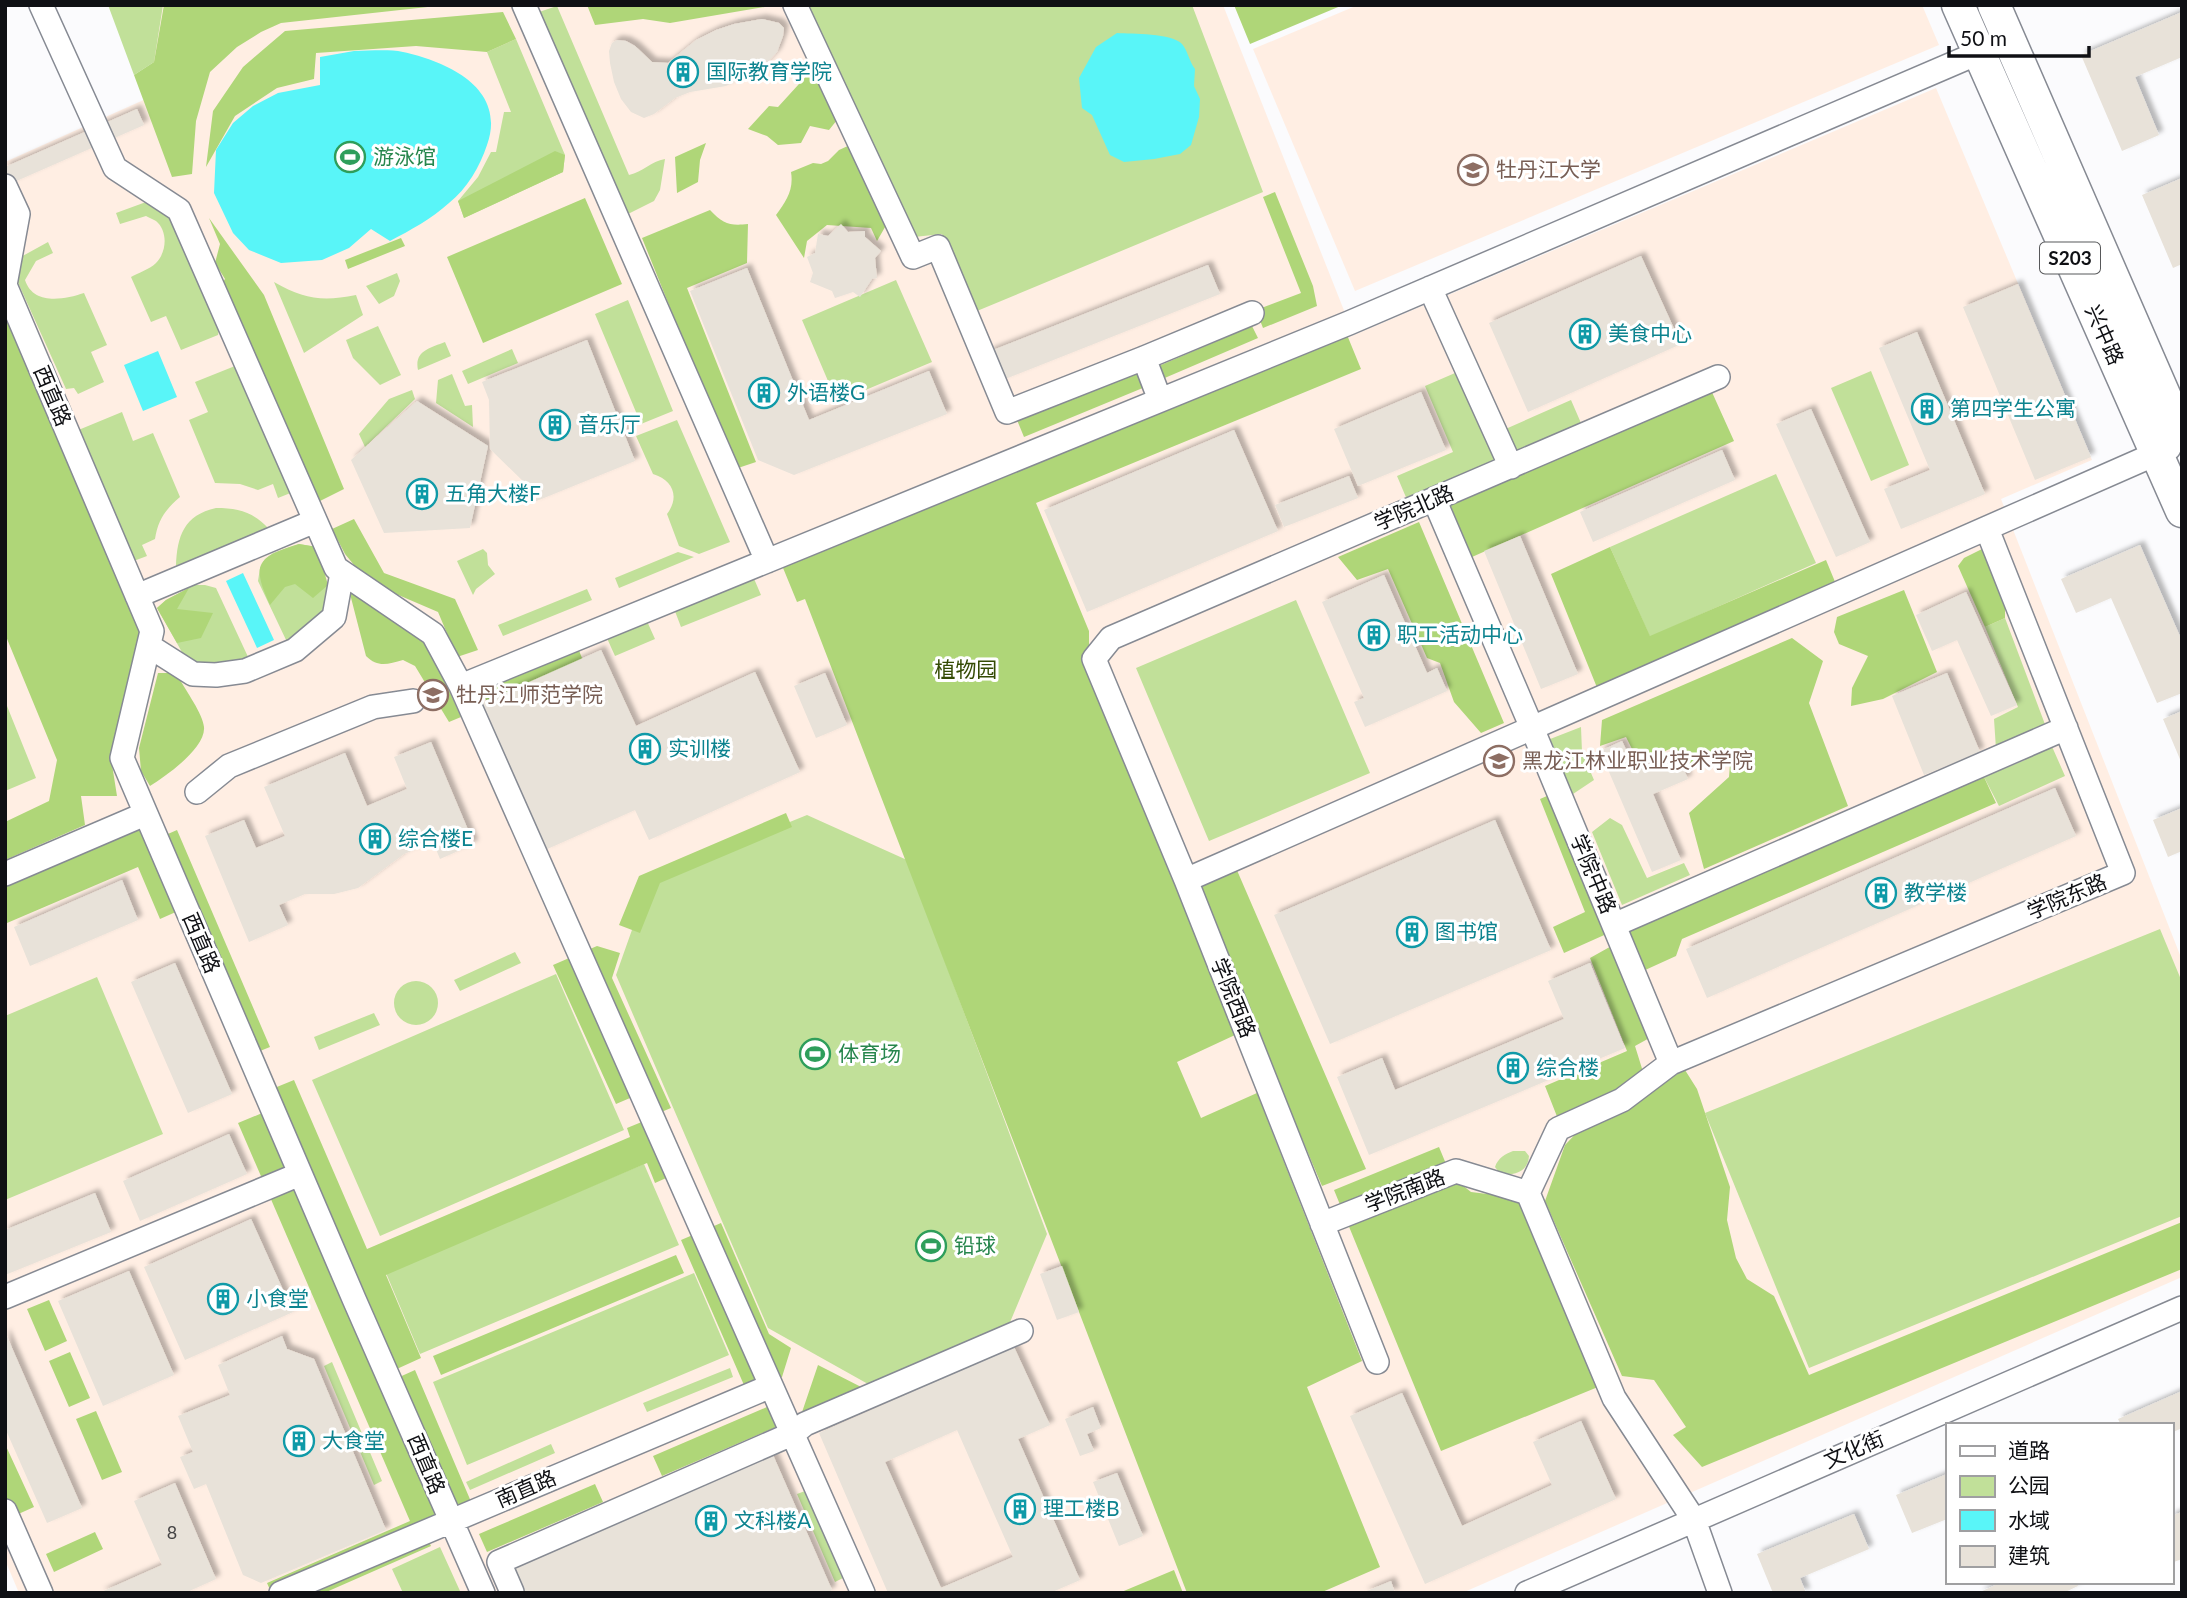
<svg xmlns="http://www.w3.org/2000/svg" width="2187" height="1598" font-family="Lato,'Noto Sans SC',sans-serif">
<defs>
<filter id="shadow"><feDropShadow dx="4.5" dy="-4.5" stdDeviation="2" flood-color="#0004"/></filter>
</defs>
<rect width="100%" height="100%" fill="#fbfbfd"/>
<path fill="#ffeee3" d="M159,5H1223L1349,323L814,558L1190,1593H19L5,1560V162L148,98Z
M1358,5H1922L1939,45L1355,291L1253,49Z
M1936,88L2092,460L2001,499L2182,960V1277L1462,1593H1197L821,561Z"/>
<path fill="#c1e099" d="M108,5H163L154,62L134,75Z
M805,5H1192L1263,192L977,311L942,234L914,237Z
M557,6L629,175C643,172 651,161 665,159L660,190L654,201L626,215L539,12Z
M516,39L565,155L563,172L464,218L458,201L478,177L491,152H496L504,112H511L487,52Z
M146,202L174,212L220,323L218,335L181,350L166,316L151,322L131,277C138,273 150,269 156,263C167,252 168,231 156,221C153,219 149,218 146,216L120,224L116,213Z
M48,242L53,253L36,261L25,280C33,305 63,300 84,293L107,345L91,352L104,382L78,394L74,388L66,389L15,276L19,258Z
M397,273L400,281L394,296L379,304L366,286Z
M896,280L932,362L837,402L802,320Z
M274,282C304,299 322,302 356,295L363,315L304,353Z
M628,300L673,411L641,424L595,314Z
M378,326L401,375L380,385L353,358L346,340Z
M445,342L451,356L418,370C414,351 430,348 445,342Z
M512,349L518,363L468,384L462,371Z
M240,364L293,492L278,498L273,484L258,490L240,484L215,483L189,420L208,412L195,382Z
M1462,370L1503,462L1408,502L1397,476L1453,452L1425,386Z
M1871,371L1909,465L1871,481L1831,388Z
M452,374L465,406L472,405L473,427L436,403L438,380Z
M412,390L415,399L365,447L359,434L389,399Z
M1571,400L1584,430L1514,460L1501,431Z
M122,412L133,441L153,433L180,497C165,510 158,520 155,539L142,545L147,556L131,562L76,431Z
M677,420L730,542L699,554L679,546L667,514C680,497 673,480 653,474L636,436Z
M1776,474L1816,563L1650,637L1610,547Z
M216,508C238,508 253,512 268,528L176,566C177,536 184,515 216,508Z
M299,544L317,547L331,602L321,616L287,642L258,581L260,568L265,559L273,553Z
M483,549L487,553L488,565L495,574L476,589L473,595L457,561Z
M678,552L694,557L619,588L615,578Z
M752,574L761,595L681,627L673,606Z
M194,585H205L216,588L249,659C230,663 206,670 187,661L157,608L166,600Z
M587,589L592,600L503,636L498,625Z
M1296,600L1370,773L1209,841L1136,668Z
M2005,618L2046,727L1996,749L1994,719L2018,707L1985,627Z
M646,619L655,639L615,656L606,636Z
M5,701L36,778L5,791Z
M1581,727L1582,752L1594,780L1570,796L1545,741Z
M2050,742L2065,776L1999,806L1984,777L2025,760L2023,754Z
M807,815L907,860L1047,1234L1008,1327L868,1384L768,1328L616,975L650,879Z
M1610,818L1622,825L1647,878L1684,863L1690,875L1622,905L1592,832Z
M2160,929L2182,982V1216L1809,1368L1705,1113Z
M515,952L521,963L460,991L454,980Z
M556,974L624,1130L380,1236L312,1080Z
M97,977L163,1134L5,1200V1016Z
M394 1003a22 22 0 1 1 44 0a22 22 0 1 1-44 0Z
M374,1013L380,1025L319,1050L314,1037Z
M1513,1151H1525L1529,1156C1528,1172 1515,1175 1501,1175L1495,1167C1498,1158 1505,1154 1513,1151Z
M644,1164L679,1245L420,1354L386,1273Z
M694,1273L729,1355L467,1465L433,1382Z
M332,1362L382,1481L374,1485L324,1366Z
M730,1368L733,1377L647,1412L643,1403Z
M551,1444L555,1453L470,1490L466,1482Z
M805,1491L843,1578L835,1582L797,1494Z
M440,1547L460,1591L456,1593H403L392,1569Z"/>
<path fill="#afd678" d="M164,5H446L281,23L261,32L237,47L210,72L196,121L192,174L172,177L134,75L154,62Z
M587,5H776L670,23L643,19L595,25Z
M1234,5H1343L1250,44Z
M503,12L516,39L487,52L416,46L316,53L314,79L277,88L235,116L206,167L213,111L243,67L285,31Z
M814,72L837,120L829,130L810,126L801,143L778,145L767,136L748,129L769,106L778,107L809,73Z
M706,143L700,160L698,182L677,193L675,157Z
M850,145L888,222L877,241L871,228L827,225L807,241L804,258L776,215C786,201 794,190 791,172L813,163L821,164L828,161L839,150Z
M555,151L565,155L563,172L464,218L458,201Z
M1275,192L1313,286L1317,306L1263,328L1256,310L1301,293L1263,197Z
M585,198L622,284L483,343L447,257Z
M710,210C723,224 730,226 748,224L747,263L687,288L756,462L735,469L642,238Z
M209,218L264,295L344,489L312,505L219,288L225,279L215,263L220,244Z
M401,238L405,246L348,269L345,260Z
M5,308L141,632L111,758L117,796H81L85,825L5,860V822L49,801L57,760L5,634Z
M1252,326L1258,338L1160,380L1154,368Z
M1345,330L1361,369L1036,503L1089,631V652L1235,1035L1177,1062L1201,1118L1257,1093L1362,1361L1307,1387L1380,1567L1320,1593H1187L805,599L797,602L781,563Z
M1143,369L1150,385L1024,437L1017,420Z
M1711,390L1734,441L1472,557L1449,502Z
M354,519L384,573L455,599L478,650L457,657L438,612L368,582L345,554L332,529Z
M1419,522L1504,723L1481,733L1454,702L1440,663L1427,658L1388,569L1357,580L1338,557Z
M299,544L317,547L328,585L313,598L295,584L285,587L270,605C251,564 257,557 299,544Z
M1610,547L1650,636L1826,560L1838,589L1598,690L1551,574Z
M1984,548L2005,602V618L1985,627L1958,566L1964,558Z
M189,588L177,609L213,613L201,638L177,643L157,608L166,600Z
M349,590L426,639L461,717L449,722L415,666L403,660C388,664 378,668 366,656Z
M1904,590L1937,672L1883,699L1851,706L1852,688L1868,656L1839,644L1834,632L1837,617Z
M1792,638L1823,661L1809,703L1848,806L1704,869L1689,813L1729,777L1731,751L1719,765L1704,756L1693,767L1674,747L1639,763L1626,737L1600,746L1602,720Z
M578,648L586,668L489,707L481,688Z
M158,673H172L179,678C186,691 203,714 204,727C206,748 166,776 150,786L141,771L139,748Z
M1984,777L1996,803L1682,939L1676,956L1643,971L1625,927Z
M1554,793L1611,932L1564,953L1553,927L1585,912L1540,799Z
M786,813L792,827L660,883L640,933L619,925L639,876Z
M143,828L178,911L160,919L138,867L7,923L5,919V886Z
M177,830L270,1047L255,1053L161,837Z
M1236,868L1366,1169L1322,1186L1195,886Z
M1615,944L1653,1036L1635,1046L1644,1075L1619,1095L1558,1119L1545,1086L1627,1051L1590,958Z
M597,946L620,953L612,978L671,1108L654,1115L644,1092L616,1104L553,965Z
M1685,1070L1697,1089L1730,1187L1727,1220L1736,1258L1747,1279L1774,1296L1809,1375L2182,1222V1269L1702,1467L1673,1435L1686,1427L1654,1380L1622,1376L1545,1201L1565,1145L1586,1123Z
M294,1080L367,1249L630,1137L627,1128L649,1119L673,1175L655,1183L647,1163L386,1275L421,1358L388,1373L267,1091Z
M267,1111L442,1515L421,1524L431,1546L324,1593H314L306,1577L271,1592L267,1583L410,1521L238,1123Z
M1439,1147L1451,1176L1471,1192L1520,1198L1598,1387L1441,1451L1334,1190Z
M721,1223L769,1334L791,1348L782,1377L747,1392L681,1240Z
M676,1255L684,1273L441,1375L433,1356Z
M49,1300L67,1341L45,1351L27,1309Z
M70,1352L90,1398L69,1407L49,1361Z
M818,1365L869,1391L799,1421Z
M415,1370L472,1504L452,1513L395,1379Z
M767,1407L776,1427L662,1476L653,1456Z
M96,1411L122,1472L102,1480L76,1419Z
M5,1444L34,1507L5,1520Z
M595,1484L603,1502L487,1552L479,1534Z
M95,1532L103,1549L54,1572L46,1554Z
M1174,1570L1183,1593H1119Z"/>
<path fill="#59f5f8" d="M1117,33C1132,34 1172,33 1182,44C1188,51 1189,61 1195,69L1194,86L1200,99L1199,117L1191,145L1180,154L1154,159L1124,162L1110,155L1092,115L1082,108L1079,78L1096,47Z
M354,51C369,51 388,49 403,52C449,62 507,89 487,145C480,166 467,189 449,203C431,219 411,230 390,241L371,229L349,248L322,260L281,263L249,250L233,233L214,193L216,150L233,123L253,106L278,93L320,85V57Z
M158,351L177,397L143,411L124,365Z
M243,573L274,640L257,648L226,581Z"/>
<path fill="#e8e2d9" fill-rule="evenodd" filter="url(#shadow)" d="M2182,12V57L2135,77L2159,135L2122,151L2081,55Z
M762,19L779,23L784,28L783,36L777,52L762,68L726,86L690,92L675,98L654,114L644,118L631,112L621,99L614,82L610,63L609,51L612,43L617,40L626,41L635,46L652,62L668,63L696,40L716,30L734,24Z
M137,109L144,125L5,186V167Z
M2182,178V264L2173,268L2142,195Z
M841,224L848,232L865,231V237L881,251L875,258L877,278L872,279L860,297L853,292L835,298L832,291L810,282L813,273L807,257L815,253L818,234L828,236Z
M1641,256L1681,344L1528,412L1489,323Z
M1208,265L1220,294L1000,381L988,352Z
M747,268L809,420L929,371L947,414L794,475L758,460L690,291Z
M2018,284L2091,457L2035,480L1963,307Z
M1917,332L1985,494L1901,529L1884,489L1930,470L1879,348Z
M587,340L635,461L534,502L529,487L490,449L489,400L482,382Z
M1421,392L1446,450L1358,486L1334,429Z
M417,401L488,446L470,528L384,533L351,460Z
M1811,409L1870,542L1836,557L1776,424Z
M1234,430L1278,531L1087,612L1044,510Z
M1722,450L1735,480L1593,542L1580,512Z
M1349,476L1358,498L1284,527L1275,505Z
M1520,536L1578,674L1541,689L1484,551Z
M2140,545L2182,641V693L2157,703L2111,598L2076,613L2061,579Z
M1384,575L1427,673L1437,668L1447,691L1365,727L1354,702L1364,698L1322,602Z
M1966,592L2017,705L1991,716L1957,640L1932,651L1916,615Z
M601,650L636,726L755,672L800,772L649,840L635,810L545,850L480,704Z
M825,673L847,725L816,738L794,686Z
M1947,673L1980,752L1924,775L1892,696Z
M2182,711V764L2163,719Z
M1622,741L1636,771L1677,754L1688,779L1653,794L1681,860L1652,872L1600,751Z
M431,742L474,844L440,859L433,842L404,854L358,888L334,894H305L279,905L288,925L249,942L205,836L244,820L256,848L285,836L264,787L345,753L367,806L407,789L394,757Z
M2055,788L2076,836L1707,998L1686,949Z
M2182,808V851L2168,857L2153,820Z
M1495,820L1551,950L1330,1044L1274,915Z
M122,880L138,920L30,966L14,927Z
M175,963L232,1094L188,1113L131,982Z
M1590,963L1625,1048L1369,1155L1337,1077L1382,1058L1395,1090L1564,1019L1548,981Z
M229,1134L247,1174L140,1221L123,1181Z
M95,1193L111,1232L5,1275V1230Z
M251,1219L293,1312L185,1360L144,1267Z
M1062,1266L1079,1312L1057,1320L1040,1274Z
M129,1271L174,1375L103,1406L58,1301Z
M5,1332L82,1508L47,1523L5,1428Z
M282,1336L287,1349L314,1359L386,1530L261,1583L243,1575L206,1484L194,1489L180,1457L193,1452L178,1416L230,1395L218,1365Z
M1014,1347L1050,1425L1018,1439L1080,1580L1050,1593H888L819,1433ZM957,1430L1013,1557L941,1588L885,1462Z
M2182,1391V1428L2171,1433V1425H2121L2118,1419Z
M1402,1393L1462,1526L1552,1485L1533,1442L1581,1421L1616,1499L1425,1584L1350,1416Z
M1093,1407L1101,1428L1087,1434L1094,1451L1080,1456L1065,1419Z
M773,1455L832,1590L827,1593H517L507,1571Z
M1117,1473L1143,1536L1119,1546L1093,1482Z
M1947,1474V1519L1912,1533L1896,1495Z
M175,1483L216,1579L185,1593H99L162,1565L134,1501Z
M2182,1512V1559L2171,1563V1516Z
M1854,1514L1869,1549L1800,1578L1806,1593H1773L1757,1554Z
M1391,1581L1395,1593H1362Z
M2002,1582H2077L2078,1586L2063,1593H1978Z"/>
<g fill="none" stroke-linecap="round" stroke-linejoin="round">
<g stroke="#868a93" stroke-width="26">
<path id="minor" d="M41,5L115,168L179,210L336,568L433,634L461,686L863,1593
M524,5L767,561
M795,5L913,257L938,247L1007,412L1144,358L1252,313
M5,186L18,214L5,285
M5,285L152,631L122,758L354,1299L483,1593
M1430,288L1511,467
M1144,358L1160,400
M1434,499L1532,728L1671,1063L1622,1100L1558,1129L1528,1193
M137,596L315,521
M149,646L193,674L216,675L245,671L295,650L334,617L342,573
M461,686L1349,323L1992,47
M197,792L229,766L373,707L413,701
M5,874L145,814
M1186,880L2169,448
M1614,925L2066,728
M1671,1063L2123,873L1987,529
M1528,1193L1614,1398L1694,1520L1720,1593
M1322,1224L1456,1171L1528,1193
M5,1297L300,1174
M1377,1362L1186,880L1094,659L1111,638L1718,377
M5,1511L41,1593
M512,1592L499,1562L794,1433L805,1424L1021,1331
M281,1593L771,1386
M1527,1593L2182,1308"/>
</g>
<g stroke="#868a93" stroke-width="35">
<path id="highway" d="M1958,5L2182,511
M1994,5L2182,436"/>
</g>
<use href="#minor" stroke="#fff" stroke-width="23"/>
<use href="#highway" stroke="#fff" stroke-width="32"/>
</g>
<defs>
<g id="building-ring" transform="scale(1.575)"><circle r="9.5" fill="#fff" stroke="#0f9aa8" stroke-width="1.5"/><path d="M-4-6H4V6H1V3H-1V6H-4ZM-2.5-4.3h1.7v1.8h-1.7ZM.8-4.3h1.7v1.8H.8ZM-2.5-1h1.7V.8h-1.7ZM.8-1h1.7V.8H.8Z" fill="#0f9aa8"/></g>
<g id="stadium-ring" transform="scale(1.575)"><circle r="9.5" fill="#fff" stroke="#2e9e5b" stroke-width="1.5"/><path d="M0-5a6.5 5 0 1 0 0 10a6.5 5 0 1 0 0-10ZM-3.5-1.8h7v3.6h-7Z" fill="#2e9e5b"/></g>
<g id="school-ring" transform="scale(1.575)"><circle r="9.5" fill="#fff" stroke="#8d6e63" stroke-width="1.5"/><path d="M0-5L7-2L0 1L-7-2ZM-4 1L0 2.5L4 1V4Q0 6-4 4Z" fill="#8d6e63"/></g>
<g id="university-ring" transform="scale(1.575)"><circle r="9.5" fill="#fff" stroke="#8d6e63" stroke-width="1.5"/><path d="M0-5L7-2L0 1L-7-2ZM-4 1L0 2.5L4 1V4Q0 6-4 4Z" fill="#8d6e63"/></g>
</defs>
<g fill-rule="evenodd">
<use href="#building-ring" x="683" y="72"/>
<use href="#stadium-ring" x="350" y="157"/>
<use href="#school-ring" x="1473" y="170"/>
<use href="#building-ring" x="1585" y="334"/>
<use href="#building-ring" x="764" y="393"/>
<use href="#building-ring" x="1927" y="409"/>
<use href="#building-ring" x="555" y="425"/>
<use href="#building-ring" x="422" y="494"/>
<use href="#building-ring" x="1374" y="635"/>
<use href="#university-ring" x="433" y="695"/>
<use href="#building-ring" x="645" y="749"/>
<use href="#university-ring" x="1499" y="761"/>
<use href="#building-ring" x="375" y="839"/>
<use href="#building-ring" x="1881" y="893"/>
<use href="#building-ring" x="1412" y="932"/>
<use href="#stadium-ring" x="815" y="1054"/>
<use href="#building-ring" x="1513" y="1068"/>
<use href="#stadium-ring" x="931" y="1246"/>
<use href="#building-ring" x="223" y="1299"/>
<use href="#building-ring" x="299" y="1441"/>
<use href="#building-ring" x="1020" y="1509"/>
<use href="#building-ring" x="711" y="1521"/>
</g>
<g text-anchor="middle" stroke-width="6" stroke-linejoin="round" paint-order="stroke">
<g font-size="18" fill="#454445">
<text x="172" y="1539">8</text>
</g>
<rect fill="#fff" stroke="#57585a" stroke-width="2" x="2040" y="242.5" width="60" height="31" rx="5"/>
<g font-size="19" font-weight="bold" fill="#0f1014">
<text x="2070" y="265">S203</text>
</g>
<g font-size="21" fill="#0d838f" stroke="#fff" text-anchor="start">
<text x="706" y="79">国际教育学院</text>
<text x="1608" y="341">美食中心</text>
<text x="787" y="400">外语楼G</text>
<text x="1950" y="416">第四学生公寓</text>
<text x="578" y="432">音乐厅</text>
<text x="445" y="501">五角大楼F</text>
<text x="1397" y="642">职工活动中心</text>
<text x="668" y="756">实训楼</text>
<text x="398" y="846">综合楼E</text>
<text x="1904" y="900">教学楼</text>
<text x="1435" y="939">图书馆</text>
<text x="1536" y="1075">综合楼</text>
<text x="246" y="1306">小食堂</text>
<text x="322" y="1448">大食堂</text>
<text x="1043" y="1516">理工楼B</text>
<text x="734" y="1528">文科楼A</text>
</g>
<g font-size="21" fill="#27864d" stroke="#fff" text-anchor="start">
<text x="373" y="164">游泳馆</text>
<text x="838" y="1061">体育场</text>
<text x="954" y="1253">铅球</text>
</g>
<g font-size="21" fill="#785e54" stroke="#fff" text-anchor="start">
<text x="1496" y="177">牡丹江大学</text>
<text x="456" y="702">牡丹江师范学院</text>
<text x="1522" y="768">黑龙江林业职业技术学院</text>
</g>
<g font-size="21" fill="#0f1014" stroke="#fff">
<text transform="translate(2104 335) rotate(66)" y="7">兴中路</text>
<text transform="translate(52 396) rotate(67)" y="7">西直路</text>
<text transform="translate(1414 508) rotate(-23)" y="7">学院北路</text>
<text transform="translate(1593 874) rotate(67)" y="7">学院中路</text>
<text transform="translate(2067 897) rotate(-23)" y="7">学院东路</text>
<text transform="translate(201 943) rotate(67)" y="7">西直路</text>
<text transform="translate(1233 998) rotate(68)" y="7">学院西路</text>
<text transform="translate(1405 1191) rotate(-21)" y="7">学院南路</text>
<text transform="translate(1854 1450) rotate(-23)" y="7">文化街</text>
<text transform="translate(426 1464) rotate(67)" y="7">西直路</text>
<text transform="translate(526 1489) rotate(-23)" y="7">南直路</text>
</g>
<g font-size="21" fill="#344b04" stroke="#fff">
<text x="966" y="677">植物园</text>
</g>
</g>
<rect width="2187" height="1598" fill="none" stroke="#0f1014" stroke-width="14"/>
<rect x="1946" y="1423" width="228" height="161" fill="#ffffff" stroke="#9f9fa1" stroke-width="2"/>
<rect x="1960" y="1446" width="35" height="10" fill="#ffffff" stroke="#9f9fa1" stroke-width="2"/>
<text x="2008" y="1458" font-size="21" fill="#0f1014">道路</text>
<rect x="1960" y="1476" width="35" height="21" fill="#c1e099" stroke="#9f9fa1" stroke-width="2"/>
<text x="2008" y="1493" font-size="21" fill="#0f1014">公园</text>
<rect x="1960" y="1510" width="35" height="21" fill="#59f5f8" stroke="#9f9fa1" stroke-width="2"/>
<text x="2008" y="1528" font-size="21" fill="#0f1014">水域</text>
<rect x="1960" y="1546" width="35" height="21" fill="#e8e2d9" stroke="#9f9fa1" stroke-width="2"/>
<text x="2008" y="1563" font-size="21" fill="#0f1014">建筑</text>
<path d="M1949 46v10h140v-10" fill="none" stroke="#0f1014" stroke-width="3.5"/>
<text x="1960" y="46" font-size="21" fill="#0f1014" stroke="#ffffff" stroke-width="5" paint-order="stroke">50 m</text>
</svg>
